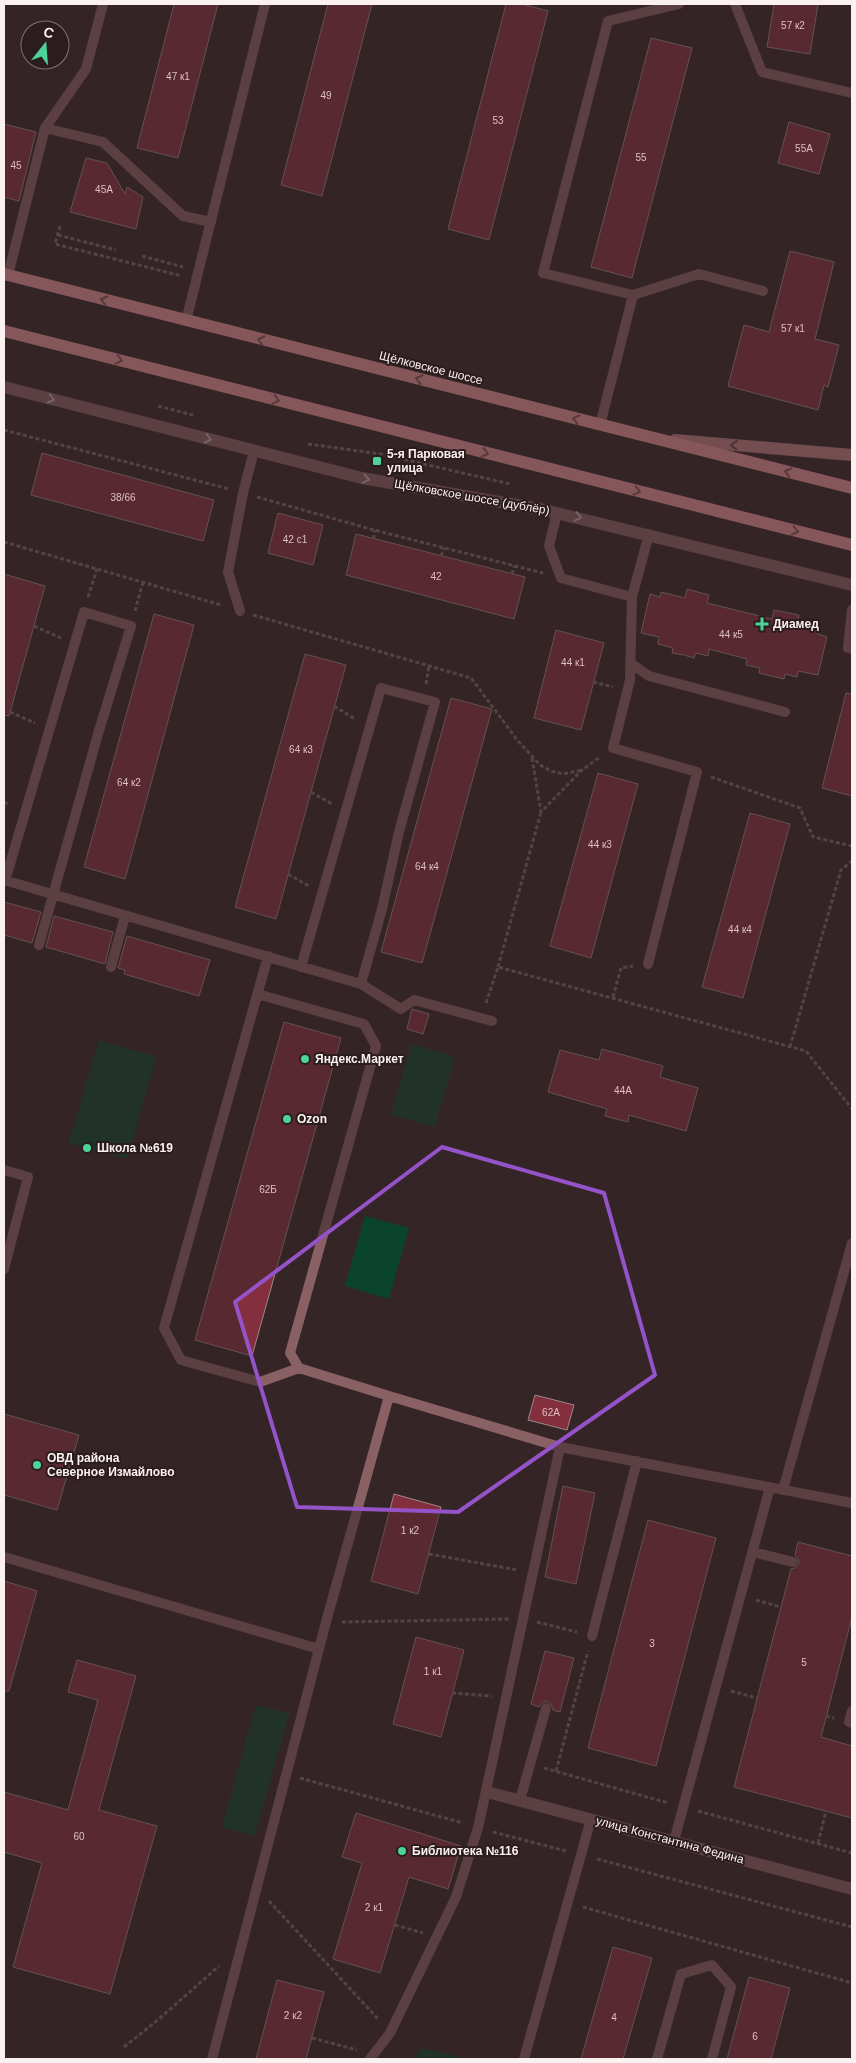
<svg xmlns="http://www.w3.org/2000/svg" width="856" height="2063" font-family="Helvetica,sans-serif">
<rect width="100%" height="100%" fill="#352527"/>
<path fill="#0b442d" d="M99,1040L156,1057L127,1159L69,1143Z
M411,1044L455,1057L435,1127L391,1115Z
M365,1216L409,1228L389,1299L345,1286Z
M256,1705L289,1714L255,1836L222,1827Z
M421,2048L460,2057V2059H414Z"/>
<path fill="#842f3d" stroke="#9b8889" d="M174,4H218L178,158L137,148Z
M328,4H372L322,196L281,185Z
M506,4H522L548,11L489,240L448,229Z
M774,4H818L810,54L767,47Z
M651,38L692,48L632,278L591,267Z
M789,122L830,134L819,174L778,163Z
M4,124L36,132L19,201L4,197Z
M86,158L107,163L125,194L127,187L143,197L136,229L70,212Z
M790,251L834,262L815,339L839,345L828,387L824,385L818,410L728,386L744,325L769,332Z
M42,453L214,500L203,541L31,495Z
M278,513L323,525L313,565L268,553Z
M356,534L525,577L514,619L346,575Z
M4,574L45,586L9,716L4,715Z
M687,589L709,595L707,603L772,619L774,610L799,615L797,625L819,630L818,634L827,637L818,675L798,671L797,677L785,674L784,679L771,676L759,673L760,668L746,665L747,659L709,649L708,656L696,653L694,658L684,655L672,653L673,648L658,644L659,637L641,633L650,594L660,597L661,592L685,598Z
M154,614L194,625L125,879L84,867Z
M556,630L604,643L581,730L534,718Z
M305,654L346,665L276,919L235,907Z
M846,693L852,694V796L822,788Z
M451,698L492,709L422,963L381,952Z
M598,773L638,784L591,958L550,946Z
M750,813L790,824L743,998L702,987Z
M4,902L41,912L32,943L4,935Z
M54,916L113,932L105,964L46,947Z
M127,936L210,960L199,996L124,974L125,970L118,968Z
M412,1009L429,1014L423,1034L407,1029Z
M284,1022L341,1038L252,1356L195,1340Z
M602,1049L663,1066L660,1077L698,1088L686,1131L629,1115L628,1122L605,1116L607,1109L548,1092L560,1050L599,1060Z
M535,1395L574,1405L567,1430L528,1420Z
M4,1414L79,1435L57,1510L4,1495Z
M563,1486L595,1493L576,1584L545,1577Z
M394,1494L441,1507L418,1594L371,1581Z
M648,1520L716,1538L656,1766L588,1748Z
M798,1542L852,1556V1617L821,1737L852,1746V1818L734,1787L791,1569L795,1568L799,1564V1560L795,1555Z
M4,1581L37,1591L9,1691H4Z
M416,1637L464,1650L441,1737L393,1724Z
M545,1651L574,1658L560,1712L553,1710L551,1704L547,1701L542,1703L539,1707L531,1704Z
M77,1660L136,1676L99,1810L157,1826L110,1994L13,1967L42,1863L4,1852V1792L68,1810L98,1700L68,1692Z
M356,1813L461,1846L448,1889L409,1877L380,1973L333,1959L362,1863L342,1857Z
M613,1947L652,1958L623,2059H581Z
M749,1977L790,1988L771,2059H727Z
M277,1980L324,1992L306,2059H256Z"/>
<g fill="none" stroke-linecap="round" stroke-linejoin="round">
<path stroke="#77696a" stroke-width="3" stroke-dasharray="4 2.5" stroke-linecap="butt" d="M60,226L55,244L182,276
M58,235L116,250
M142,256L183,267
M158,406L193,415
M4,430L229,489
M308,444L381,454L510,484
M257,497L374,530L543,573
M374,539V530
M4,542L221,605
M441,556L444,548
M512,574L514,566
M88,597L97,569
M135,611L143,582
M253,615L471,678L518,741L540,765L551,771L563,774L582,770
M34,626L61,638
M593,682L613,687
M426,684L429,666
M334,706L355,719
M10,712L35,723
M532,758L541,812L582,770L600,757
M711,777L800,808L813,837L852,846
M311,792L332,804
M4,802L10,805
M288,874L309,886
M498,967L541,812
M613,997L621,968L633,966
M486,1003L498,967L806,1051L852,1109
M790,1047L841,870L852,861
M429,1554L517,1570
M756,1600L781,1607
M342,1622L509,1619
M537,1622L577,1632
M850,1626H852
M731,1691L757,1698
M452,1693L492,1696
M826,1716L834,1718
M544,1768L668,1803
M556,1771L588,1651
M300,1778L463,1823
M698,1811L852,1853
M493,1832L566,1851
M818,1843L826,1811
M597,1859L852,1927
M269,1901L378,2019
M583,1907L852,1983
M395,1925L423,1933
M312,2038L357,2050
M124,2047L159,2019L219,1966"/>
<path stroke="#896064" stroke-width="10" d="M735,4L762,72L852,93
M45,128L103,142L183,216L211,222
M8,275L45,128L86,69L103,4
M633,295L699,274L763,291
M186,321L265,4
M600,425L633,295L543,273L608,21L679,4
M557,513L549,546L561,578L632,597
M852,610L848,648L852,649
M240,611L228,572L243,493L254,451
M632,664L649,676L785,712
M4,880L361,984L401,1009L414,1000L492,1021
M5,881L84,612L131,626L98,734L39,945
M268,956L164,1328L181,1360L260,1382L299,1368L389,1396
M648,964L697,772L613,748L630,680L632,597L649,534
M111,967L125,916
M301,967L381,688L435,702L399,832L382,909L361,984
M257,994L364,1024L376,1046L290,1353L299,1368
M4,1170L28,1177L4,1269
M783,1490L852,1243
M753,1552L793,1562
M4,1557L319,1649
M592,1636L637,1461
M852,1711L849,1722L852,1723
M520,1800L546,1708
M674,1841L770,1487
M212,2059L326,1622L389,1396L560,1447L852,1503
M370,2059L390,2033L456,1897L478,1828L560,1447
M524,2059L591,1819
M657,2059L681,1974L712,1965L731,1987L712,2059"/>
<path stroke="#896064" stroke-width="12" d="M487,1792L852,1889"/>
<path stroke="#896064" stroke-width="12" d="M4,387L362,478L540,509L852,585"/>
<path stroke="#be7e84" stroke-width="12" d="M675,440L852,455"/>
<path stroke="#e7949c" stroke-width="12" d="M4,274L852,488
M4,331L852,545"/>
</g>
<defs><path id="oneway-chevron" d="M-2-3.5L2.5 0L-2 3.5" fill="none" stroke-width="1.6" stroke-linecap="round" stroke-linejoin="round" transform="scale(1.25)"/></defs>
<g stroke="#805256">
<use href="#oneway-chevron" transform="translate(104 300) rotate(-166)"/>
<use href="#oneway-chevron" transform="translate(261 340) rotate(-166)"/>
<use href="#oneway-chevron" transform="translate(119 360) rotate(14)"/>
<use href="#oneway-chevron" transform="translate(419 379) rotate(-166)"/>
<use href="#oneway-chevron" transform="translate(276 400) rotate(14)"/>
<use href="#oneway-chevron" transform="translate(576 419) rotate(-166)"/>
<use href="#oneway-chevron" transform="translate(485 453) rotate(14)"/>
<use href="#oneway-chevron" transform="translate(788 472) rotate(-166)"/>
<use href="#oneway-chevron" transform="translate(637 491) rotate(14)"/>
<use href="#oneway-chevron" transform="translate(795 531) rotate(14)"/>
</g>
<g stroke="#c8b0b2">
<use href="#oneway-chevron" transform="translate(51 399) rotate(14)"/>
<use href="#oneway-chevron" transform="translate(208 439) rotate(14)"/>
<use href="#oneway-chevron" transform="translate(366 479) rotate(11)"/>
<use href="#oneway-chevron" transform="translate(578 517) rotate(13)"/>
</g>
<use stroke="#664346" href="#oneway-chevron" transform="translate(734 445) rotate(-175)"/>
<path d="M0 0H856V2063H0ZM442,1147L604,1193L655,1375L458,1512L297,1507L235,1302Z" fill="#352527" fill-opacity=".55" fill-rule="evenodd"/>
<path fill="none" stroke="#9553c9" stroke-width="4" stroke-linejoin="round" d="M442,1147L604,1193L655,1375L458,1512L297,1507L235,1302Z"/>
<g fill="#4dd39a" stroke="#2b1c1d" stroke-width="2">
<rect x="372" y="456" width="10" height="10" rx="2.5"/>
<path d="M759.5 616.5h5v5h5v5h-5v5h-5v-5h-5v-5h5z"/>
<circle cx="305" cy="1059" r="5"/>
<circle cx="287" cy="1119" r="5"/>
<circle cx="87" cy="1148" r="5"/>
<circle cx="37" cy="1465" r="5"/>
<circle cx="402" cy="1851" r="5"/>
</g>
<g text-anchor="middle" stroke-width="4" stroke-linejoin="round" paint-order="stroke">
<g font-size="10" fill="#dec0c4">
<text x="793" y="29">57 к2</text>
<text x="178" y="80">47 к1</text>
<text x="326" y="99">49</text>
<text x="498" y="124">53</text>
<text x="804" y="152">55А</text>
<text x="641" y="161">55</text>
<text x="16" y="169">45</text>
<text x="104" y="193">45А</text>
<text x="793" y="332">57 к1</text>
<text x="123" y="501">38/66</text>
<text x="295" y="543">42 с1</text>
<text x="436" y="580">42</text>
<text x="731" y="638">44 к5</text>
<text x="573" y="666">44 к1</text>
<text x="301" y="753">64 к3</text>
<text x="129" y="786">64 к2</text>
<text x="600" y="848">44 к3</text>
<text x="427" y="870">64 к4</text>
<text x="740" y="933">44 к4</text>
<text x="623" y="1094">44А</text>
<text x="268" y="1193">62Б</text>
<text x="551" y="1416">62А</text>
<text x="410" y="1534">1 к2</text>
<text x="652" y="1647">3</text>
<text x="804" y="1666">5</text>
<text x="433" y="1675">1 к1</text>
<text x="79" y="1840">60</text>
<text x="374" y="1911">2 к1</text>
<text x="293" y="2019">2 к2</text>
<text x="614" y="2021">4</text>
<text x="755" y="2040">6</text>
</g>
<g font-size="12" fill="#fcf1f1" stroke="#2b1c1d">
<text transform="translate(431 368) rotate(14)" y="4">Щёлковское шоссе</text>
<text transform="translate(472 497) rotate(10)" y="4">Щёлковское шоссе (дублёр)</text>
<text transform="translate(670 1840) rotate(15)" y="4">улица Константина Федина</text>
</g>
<g font-size="12" font-weight="bold" fill="#fcf1f1" stroke="#2b1c1d" text-anchor="start">
<text x="387" y="458">5-я Парковая<tspan x="387" dy="14">улица</tspan></text>
<text x="773" y="628">Диамед</text>
<text x="315" y="1063">Яндекс.Маркет</text>
<text x="297" y="1123">Ozon</text>
<text x="97" y="1152">Школа №619</text>
<text x="47" y="1462">ОВД района<tspan x="47" dy="14">Северное Измайлово</tspan></text>
<text x="412" y="1855">Библиотека №116</text>
</g>
</g>
<rect width="856" height="2063" fill="none" stroke="#fcf1f1" stroke-width="10"/>
<g transform="translate(45 45) rotate(17)"><circle r="24" fill="#2b1c1d" stroke="#7f7172"/>
<path d="M0-4L9 19L0 12L-9 19Z" fill="#4dd39a"/>
<text y="-8" font-size="14" font-weight="bold" text-anchor="middle" fill="#fcf1f1">С</text>
</g>
</svg>
